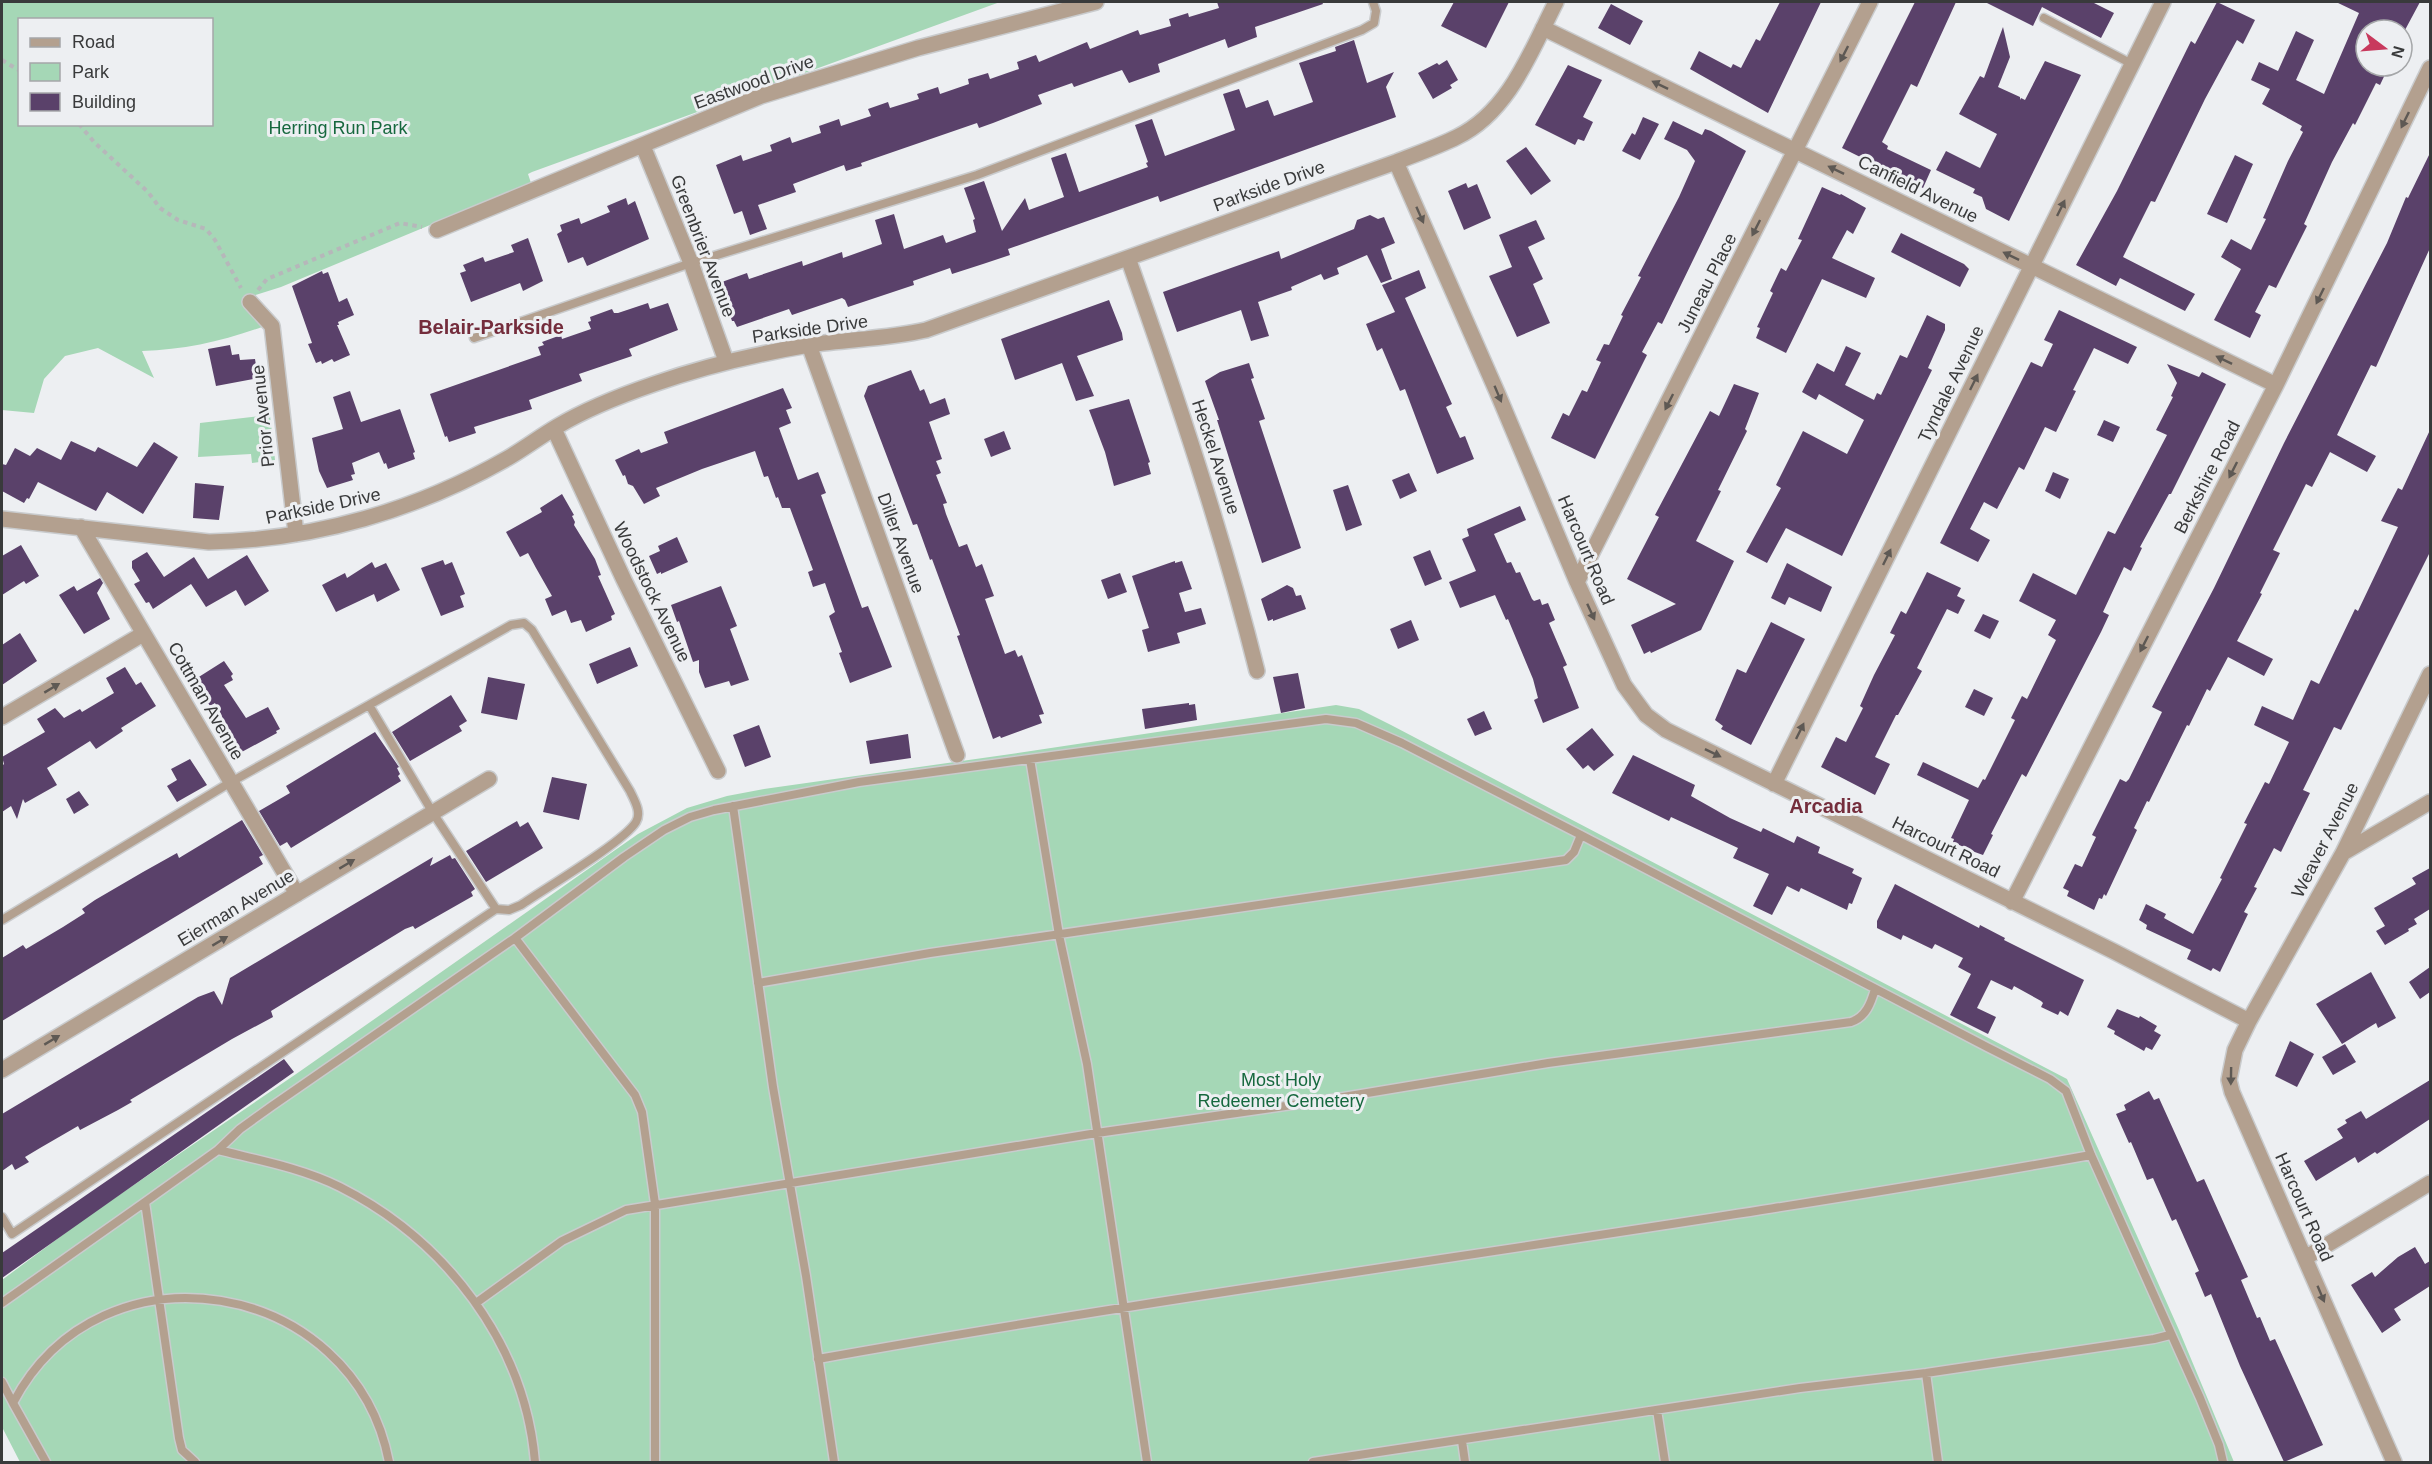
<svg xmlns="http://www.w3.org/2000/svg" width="2432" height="1464" font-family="Arial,sans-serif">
<rect width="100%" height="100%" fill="#edeff2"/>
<path fill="#a5d7b6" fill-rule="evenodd" d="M2,2H1000L532,172L528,174L531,183L281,287L252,296L262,327C223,341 184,350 142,351L154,378L98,348L65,356L44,379L34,413L2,410ZM20,20H212V124H20Z
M270,415L275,460L252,463L251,454L198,457L200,423Z
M1336,705L1359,709L1391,725L2067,1079L2179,1330L2234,1462H20L2,1427V1280L84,1219L299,1072L638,834L687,808L727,796L764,789L1004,755Z"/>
<path fill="#5a416a" d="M1217,2H1322L1323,4L1255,27L1257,37L1228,48L1225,39L1158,64L1160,72L1129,83L1122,70L1074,87L1072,83L1038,95L1042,104L993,123L979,128L977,123L861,163L862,166L846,171L844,165L793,184L796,192L758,205L767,229L750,235L742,211L734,214L716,165L741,155L743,161L772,151L770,145L790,137L792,143L821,133L819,126L839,119L841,126L871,116L868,109L888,102L890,108L919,99L917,94L938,87L940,94L969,84L968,79L988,73L990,79L1019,69L1017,62L1036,55L1039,62L1087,42L1090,49L1138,30L1140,35L1171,26L1169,19L1188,13L1189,17L1219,8Z
M1454,2H1509L1486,48L1441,26Z
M1780,2H1821L1768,113L1690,69L1699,51L1731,68L1733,64L1741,68L1756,39L1760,41Z
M1915,2H1956L1917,87L1911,84L1882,142L1888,146L1887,149L1931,170L1923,188L1842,148Z
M1985,2H2092L2114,13L2101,38L2042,7L2033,26Z
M2217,2L2255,20L2243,44L2237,40L2205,99L2155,202L2151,201L2123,257L2195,294L2185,311L2120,278L2116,286L2076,265L2117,191L2191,41L2195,44Z
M2336,2H2420L2405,30H2366V66H2389L2380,85L2376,83L2355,125L2353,123L2332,162L2304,224L2307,226L2276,288L2269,285L2255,312L2261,315L2250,338L2214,320L2241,269L2221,257L2231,239L2251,250L2266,219L2263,218L2288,161L2303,132L2300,130L2302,126L2262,104L2270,89L2251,80L2259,62L2278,71L2296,31L2314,40L2296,80L2324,94L2359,13Z
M1611,4L1643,21L1630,45L1598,28Z
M2003,27L2010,57L1998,87L2020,97V100L2021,98L2025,100L2045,61L2081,75L2009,221L1986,209L1982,197L1973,193L1975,189L1936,170L1946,151L1980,168L1997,134L1959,114L1980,76L1984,78Z
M1354,40L1367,83L1394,72L1386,87L1396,117L1160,202L1158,196L1008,249L1010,255L983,264L952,274L950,268L913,281L914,285L848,307L845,300L842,298L792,315L789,309L737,327L734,321H732L719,283L747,273L749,279L802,261L803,266L842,252L843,258L882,244L875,220L894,214L904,249L943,235L946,243L976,232L973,220L975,219L964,188L984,181L1002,231L1025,198L1029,210L1064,197L1051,158L1066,153L1079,192L1148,167L1146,163L1148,162L1135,125L1152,119L1165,156L1235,130L1223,94L1239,89L1246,108L1268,100L1274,116L1313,102L1299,63L1336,51L1335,47Z
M1447,60L1458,80L1450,85L1452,88L1433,99L1418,73L1437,63L1439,65Z
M1568,65L1602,80L1583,117L1593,122L1584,141L1578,139L1575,145L1535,125Z
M1643,117L1659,124L1640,160L1622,151L1632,133L1635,135Z
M1673,121L1702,135L1705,129L1711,131L1746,151L1662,324L1658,322L1642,352L1647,355L1595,459L1551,438L1563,413L1569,416L1582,390L1587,392L1601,362L1596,360L1604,344L1609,345L1623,316L1621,315L1641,277L1638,276L1679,197L1695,161L1687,150L1664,139Z
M1526,147L1551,181L1531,195L1506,161Z
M2430,153V248L2376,367L2371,365L2337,435L2376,456L2367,472L2330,452L2312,487L2306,484L2273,550L2280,553L2260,593L2262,594L2237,641L2273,659L2264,676L2228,657L2210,691L2207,689L2189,726L2187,725L2149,802L2147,801L2134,828L2137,830L2106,896L2104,894L2102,899L2099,898L2094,910L2067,896L2069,891L2063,888L2075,864L2082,867L2096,837L2092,835L2120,779L2126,782L2129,779L2162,712L2152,707L2214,588L2284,443L2387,243L2406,197L2408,198Z
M2235,155L2253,164L2227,223L2207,214Z
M1466,183L1468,188L1477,184L1491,218L1464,230L1448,191Z
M1822,187L1840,195L1841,194L1866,208L1853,234L1847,230L1832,258L1875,278L1866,298L1822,279L1786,353L1756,338L1760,328L1757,327L1773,293L1770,291L1781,268L1786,271L1802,240L1798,239Z
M626,198L628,205L635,201L649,239L587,266L583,257L568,263L557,234L562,231L560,225L579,218L581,224L610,212L607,206Z
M1370,215L1378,219L1384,217L1395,243L1381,249L1392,279L1381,283L1367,255L1337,268L1339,274L1324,280L1321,274L1291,287L1292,290L1258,302L1269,336L1251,341L1241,310L1177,332L1163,292L1279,251L1281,259L1354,229L1357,220Z
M1536,220L1545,239L1528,247L1543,279L1533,284L1550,323L1517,337L1489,276L1512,267L1499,235Z
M1901,233L1964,264L1969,269L1960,287L1891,252Z
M528,238L543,281L523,291L520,283L471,302L460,273L466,271L463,265L483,257L485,262L514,252L511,245Z
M1419,270L1426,288L1405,298L1452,404L1446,407L1460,438L1465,436L1474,459L1437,474L1405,389L1400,391L1382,348L1377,351L1366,324L1395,312L1382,285Z
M322,271L323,274L328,272L339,302L347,298L354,315L338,322L339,325H337L350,355L334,362L332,359L322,364L321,361L316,363L308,344L312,343L292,286Z
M1109,300L1122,333L1123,340L1077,356L1094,396L1076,401L1062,363L1015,380L1001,339Z
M648,303L650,309L668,303L678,330L629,349L632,356L579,374L582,381L529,400L532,409L474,427L476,433L449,442L447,436L445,437L430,394L541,355L538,347L544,345L542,342L561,335L562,339L591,329L588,322L591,321L590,317L612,309L614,313H618Z
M2059,310L2137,347L2128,364L2094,348L2073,390L2076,391L2056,432L2045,427L2024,470L2019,467L1997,509L1984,502L1970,529L1990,540L1978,562L1940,543L2031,362L2042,367L2053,344L2044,340Z
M1927,315L1945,324V330L1928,368L1932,370L1842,556L1786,528L1767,563L1746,552L1781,488L1776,485L1803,431L1847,454L1864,420L1819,394L1816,400L1802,392L1817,363L1834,372L1846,346L1861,353L1845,385L1874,400L1877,393L1881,395L1900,355L1907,358Z
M230,345L232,355L239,354L240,360L255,359L258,378L216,386L208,349Z
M1249,363L1254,378L1251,379L1265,419L1259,421L1301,548L1262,563L1217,420H1219L1205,381L1220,372Z
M2167,364L2199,377L2202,372L2226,384L2171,494H2169L2140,547L2142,548L2131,571L2124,567L2103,612L2109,615L2101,632L2026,777L2022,774L1991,834L1993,835L1983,855L1972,851L1953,842L1954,839L1951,838L1969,800L1917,775L1923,762L1978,788L1983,779L1985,780L2015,720L2011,718L2022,696L2027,699L2056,640L2048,635L2056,620L2019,601L2033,573L2076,595L2108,531L2115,534L2167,435L2156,430L2173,397L2171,396L2177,383Z
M911,370L920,391L924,389L930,404L945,398L950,414L929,422L942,459L936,461L941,473L936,475L947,503L943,504L946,514L959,547L967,544L976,567L982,564L994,596L985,599L1005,654L1015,650L1018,657L1022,655L1044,714L1039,715L1042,723L1001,738L1000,736L993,739L957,636L960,635L932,559L930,560L917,524L913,525L864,396L868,386Z
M1734,384L1759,393L1745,429L1747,431L1718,490L1721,491L1696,541L1734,561L1701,630L1651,653L1650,651L1644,654L1631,625L1676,604L1627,579L1659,517L1655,515L1710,411L1719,416Z
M783,388L792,408L786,410L791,423L779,428L798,480L818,472L826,493L821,495L862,608L868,606L892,667L850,683L839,653L842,652L829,616L835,612L825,583L813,587L808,572L813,570L790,508H782L778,497L776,498L768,476L764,477L755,451L702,469L656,488L660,496L644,504L633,486L628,484L625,475L623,476L615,460L639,449L641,453L668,443L664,432Z
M350,391L361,422L400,409L415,452L413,453L415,459L388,469L386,463L384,464L379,452L352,463L355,474L351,475L353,480L327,488L319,471L312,438L343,429L333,397Z
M1129,399L1150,462L1148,463L1151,474L1114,486L1105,452L1089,410Z
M2104,420L2120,427L2113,442L2097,435Z
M2430,430V552L2341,730L2334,727L2303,790L2310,793L2281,852L2274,848L2254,887L2257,888L2244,912L2248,914L2220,972L2213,968L2211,971L2187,959L2191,950L2146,929L2147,925L2139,920L2146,904L2166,914L2164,918L2193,934L2222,879L2220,878L2247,824L2244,823L2265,782L2269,784L2289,742L2254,725L2262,706L2293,720L2311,680L2319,684L2355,609L2358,611L2398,527L2381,521L2398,488L2402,490Z
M1004,431L1011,449L991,457L984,439Z
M71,441L95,452L98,447L137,467L154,442L178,457L143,514L107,492L96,511L38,482L29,499L27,498L24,503L2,491V464L6,465L15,448L30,456L37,448L61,460Z
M2053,472L2069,479L2060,499L2045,491Z
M1409,473L1417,491L1400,499L1392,480Z
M195,483L224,486L219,520L193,518Z
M1348,485L1362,525L1346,531L1333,490Z
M562,494L574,515L572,516L575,522L574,525L595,559L601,575L598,576L615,614L611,616L612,620L586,632L581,620L571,623L566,610L552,616L545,599L552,596L536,568L528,553L520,557L506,532L542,512L540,508Z
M1520,506L1526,520L1494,534L1507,563L1511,562L1516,573L1520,572L1532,599L1534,601L1540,599L1542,605L1548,603L1555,620L1549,623L1567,665L1563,667L1579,708L1543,723L1534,700L1538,698L1533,679L1508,619L1506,620L1495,595L1460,608L1449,582L1476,571L1462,539L1469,536L1467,529Z
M677,537L688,562L661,574V572L657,574L649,556L660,551L658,546Z
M21,545L39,576L26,584L24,581L2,595V556Z
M1430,550L1442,579L1425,586L1413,557Z
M147,552L164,577L194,557L208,579L247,555L269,591L245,606L236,590L206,607L191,584L153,609L149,602L146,603L134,584L140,581L132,568V561Z
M443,560L445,565L452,562L465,594L460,596L464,607L441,616L421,568Z
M1175,561V563L1182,561L1192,589L1179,593L1185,612L1201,608L1206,624L1177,633L1180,643L1148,652L1142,630L1149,628L1132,576Z
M372,562L375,568L386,563L400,590L377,602L374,594L336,612L322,585L345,573L347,578Z
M1787,563L1832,587L1821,612L1789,597L1785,605L1771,598Z
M1927,572L1961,588L1957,596L1965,600L1958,614L1947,609L1917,668L1922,671L1898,715H1896L1875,757L1890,764L1875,795L1821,767L1836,737L1846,742L1863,708L1860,706L1874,675L1895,635L1890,633L1901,611L1906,614Z
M1120,573L1127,592L1108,599L1101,580Z
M100,578L103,583L97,593L110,619L84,634L59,595L74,586L77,591Z
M1287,585L1293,588L1296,596L1301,595L1306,609L1273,621V619L1268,621L1261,599Z
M721,586L737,626L730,629L749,680L731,686L729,681L705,688L699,672V660L693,662L679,621L677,622L671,605Z
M1983,614L1999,621L1990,639L1974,631Z
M1411,620L1419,640L1398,649L1390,629Z
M1771,622L1805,639L1751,745L1721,729L1723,726L1715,720L1737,669L1746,673Z
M20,633L37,661L2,685V645Z
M630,647L638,666L597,684L589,664Z
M224,661L233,674L231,676L233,680L224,685L246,718L268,707L280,729L276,731L277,733L238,754L225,732L229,730L215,703L210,706L194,680Z
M125,667L136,685L141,682L156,706L121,728L123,731L96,749L90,741L47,768L57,785L25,803L23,799L17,819L11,806L2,812V766L4,764L2,757L45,732L37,719L55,708L64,718L80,709L82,712L114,693L106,678Z
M1298,673L1305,708L1281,713L1273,677Z
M488,677L525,684L517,720L481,713Z
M1974,689L1993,698L1984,716L1965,707Z
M451,695L467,721L459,726L462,731L410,761L392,732Z
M1189,703V705L1195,704L1197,720L1145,729L1142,709Z
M1484,711L1492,729L1475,736L1467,719Z
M759,725L771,757L745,767L733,735Z
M1592,728L1614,755L1594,771L1588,765L1583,769L1566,749Z
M375,732L399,767L397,768L400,774L398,776L401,781L291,848L287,842L280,846L259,811L290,793L286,786Z
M908,734L911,758L870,764L866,741Z
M1633,755L1695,785L1691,796L1730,818L1761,832L1763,828L1794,843L1797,836L1820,847L1818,853L1854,869L1852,873L1862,878L1852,904L1849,903L1847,910L1801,888L1799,892L1787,886L1772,915L1753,906L1769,874L1733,858L1738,848L1671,817L1669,821L1612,793Z
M190,759L207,785L177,802L167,786L177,780L171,769Z
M552,777L587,784L579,820L543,812Z
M79,791L89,805L74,814L66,799Z
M242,820L263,855L259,857L263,864L2,1021V958L23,945L26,949L63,927L85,913L82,909L95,900L143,872L177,853L179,858Z
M517,821L520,827L528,822L543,848L486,882L466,851Z
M450,855L452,859L455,858L475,889L471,892L473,896L415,929L413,926L405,929L271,1011L273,1017L232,1039L130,1100L132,1102L118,1110L80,1130L78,1126L40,1148L25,1157L29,1162L15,1170L12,1164L2,1171V1114L198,997L214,991L222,1005L230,978L433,857L430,866Z
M2430,868V909L2414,919L2417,924L2408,929L2409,931L2385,945L2376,931L2385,926L2374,908L2416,884L2412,878Z
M1895,884L1979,928L1980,925L2005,938L2004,940L2084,980L2068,1016L2060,1011L2058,1015L2041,1007L2043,1003L2041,1001L2014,986L2012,990L1991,980L1977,1008L1996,1017L1988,1034L1950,1015L1971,974L1958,967L1963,958L1935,944L1932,949L1903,935L1901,940L1877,928V921Z
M2430,967V992L2420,999L2409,982Z
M2371,972L2396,1018L2378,1028L2376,1023L2342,1044L2316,1004Z
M2117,1009L2139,1018L2140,1016L2157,1026L2154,1031L2161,1035L2152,1050L2146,1047L2144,1051L2114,1034L2115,1031L2107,1027Z
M2290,1041L2314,1054L2297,1087L2275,1076Z
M2345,1044L2356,1062L2333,1075L2322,1057Z
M284,1059L294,1072L2,1278V1253Z
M2430,1080V1119L2377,1154L2375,1152L2358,1163L2355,1157L2316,1181L2304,1161L2343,1138L2337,1129L2347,1123L2345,1120L2361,1111L2366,1119Z
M2149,1091L2154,1100L2159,1098L2197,1182L2204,1179L2248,1277L2241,1280L2257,1318L2260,1317L2270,1341L2275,1339L2323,1445L2284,1462L2240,1366L2211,1294L2205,1297L2195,1273L2199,1271L2176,1219L2172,1221L2153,1178L2147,1180L2131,1142L2129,1143L2116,1114L2126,1110L2124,1105Z
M2415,1247L2425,1264L2430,1261V1286L2394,1309L2401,1320L2382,1333L2351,1285L2372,1272L2375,1277L2398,1257Z"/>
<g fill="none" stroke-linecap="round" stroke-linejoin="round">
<g stroke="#c9cbcd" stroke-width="11">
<path id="lane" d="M2044,18L2132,64
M474,338L691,263L977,175L1362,30L1374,23L1376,11L1373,2
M369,705L511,625L524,623L532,630L630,791C634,800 642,812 636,822C624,842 544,889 521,905L509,910L496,909
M1030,759L1059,935L1087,1064L1147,1462
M733,806L773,1087L806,1276L834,1462
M2,920L231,782L369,705L433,813L496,909L12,1234L2,1217
M515,938L635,1095L642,1112L655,1204V1462
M758,983L930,953L1566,860L1574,852L1581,835
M218,1150L240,1129L272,1106L515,938L624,857L664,830L690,817L714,810L859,782L1326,719L1356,723L1402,743L1581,835L1987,1047L2050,1079L2066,1091L2091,1155L2200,1398L2219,1445L2223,1462
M2,1303L145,1202
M476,1303L562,1241L626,1210L1097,1133L1313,1102L1548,1063L1851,1022C1866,1017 1871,1003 1875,989
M818,1359C1241,1283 1668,1231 2091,1155
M1926,1373L1938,1462
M2,1382L13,1403
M1657,1410L1665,1462
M1462,1441L1465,1462
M46,1462L13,1403C101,1235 354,1279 389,1462
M195,1462L182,1450L179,1438L145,1202L218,1150C258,1160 302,1168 340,1187C445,1240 525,1343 535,1462
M1313,1462L1800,1388L1926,1373L2154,1339L2170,1335"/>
</g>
<g stroke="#c9cbcd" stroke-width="18">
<path id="street" d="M1543,28L2276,385
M643,146L691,263L726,361
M1396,162L1497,392L1577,582L1624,685L1646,715L1666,730L2113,951L2249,1021
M437,230L761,96L918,48L1096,2
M1128,258C1176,394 1222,531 1257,671
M250,302L272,326L296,534
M809,345L957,755
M554,429L624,580L718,771
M2,519L209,542C315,540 417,510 508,458C525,448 541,436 558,426C588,408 622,395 654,384C705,366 756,354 809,345C848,339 887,339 926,330L1396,162C1416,154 1437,147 1457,137C1509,112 1531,51 1556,2
M81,527L297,894
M1577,582L1870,2
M2,717L143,634
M1774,784L2163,2
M2343,853L2430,802
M2012,902L2276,385L2430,68
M2,1070L489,779
M2305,1258L2430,1183
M2394,1462L2232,1092L2229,1080L2235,1050L2249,1021L2343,853L2430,674"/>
</g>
<path stroke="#b6b7ba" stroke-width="4" stroke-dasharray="4.5 4.5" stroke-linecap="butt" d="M2,60L20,71
M79,124L94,142L148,192L160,208L178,220L206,229L215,240L241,288
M258,290L267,279L400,223L422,227"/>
<use href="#lane" stroke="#b3a08f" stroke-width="8"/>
<use href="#street" stroke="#b3a08f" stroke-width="15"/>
</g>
<defs><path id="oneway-solid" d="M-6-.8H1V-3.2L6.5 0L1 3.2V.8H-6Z" transform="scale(1.5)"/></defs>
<g fill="#5e5954">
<use href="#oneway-solid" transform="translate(1844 54) rotate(117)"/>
<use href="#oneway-solid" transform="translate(1660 85) rotate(-154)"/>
<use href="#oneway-solid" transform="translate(2405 120) rotate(116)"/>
<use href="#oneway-solid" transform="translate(1836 170) rotate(-154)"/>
<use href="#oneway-solid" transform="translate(2061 208) rotate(-64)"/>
<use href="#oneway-solid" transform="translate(1420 215) rotate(66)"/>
<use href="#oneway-solid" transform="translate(1756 228) rotate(117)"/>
<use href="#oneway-solid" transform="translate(2011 256) rotate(-154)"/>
<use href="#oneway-solid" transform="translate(2320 296) rotate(116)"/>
<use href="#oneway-solid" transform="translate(2224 360) rotate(-154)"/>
<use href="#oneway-solid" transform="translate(1974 382) rotate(-64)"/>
<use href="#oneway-solid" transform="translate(1498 394) rotate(67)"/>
<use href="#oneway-solid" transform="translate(1669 402) rotate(117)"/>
<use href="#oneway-solid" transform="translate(2233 470) rotate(117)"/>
<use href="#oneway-solid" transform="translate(1887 557) rotate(-64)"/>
<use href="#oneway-solid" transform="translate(1591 612) rotate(65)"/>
<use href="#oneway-solid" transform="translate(2144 644) rotate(117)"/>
<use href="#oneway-solid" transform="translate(52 688) rotate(-31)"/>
<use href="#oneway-solid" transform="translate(1800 731) rotate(-64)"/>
<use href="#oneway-solid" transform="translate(1713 753) rotate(26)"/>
<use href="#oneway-solid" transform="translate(347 864) rotate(-31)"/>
<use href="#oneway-solid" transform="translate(220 941) rotate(-31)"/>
<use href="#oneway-solid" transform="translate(52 1040) rotate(-31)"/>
<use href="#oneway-solid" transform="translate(2231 1076) rotate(91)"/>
<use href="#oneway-solid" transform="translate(2321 1294) rotate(67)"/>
</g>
<g text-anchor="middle" stroke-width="6" stroke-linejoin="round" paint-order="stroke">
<g font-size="18" fill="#393a3b" stroke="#edeff2">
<text transform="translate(754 82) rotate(-20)" y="6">Eastwood Drive</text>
<text transform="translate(1269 186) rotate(-20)" y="6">Parkside Drive</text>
<text transform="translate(1918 189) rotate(26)" y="6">Canfield Avenue</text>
<text transform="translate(703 246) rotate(69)" y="6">Greenbrier Avenue</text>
<text transform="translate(1707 283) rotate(-63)" y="6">Juneau Place</text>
<text transform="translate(810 329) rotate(-8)" y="6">Parkside Drive</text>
<text transform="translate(1951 384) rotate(-64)" y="6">Tyndale Avenue</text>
<text transform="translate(263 416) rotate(-96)" y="6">Prior Avenue</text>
<text transform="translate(1216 457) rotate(72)" y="6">Heckel Avenue</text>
<text transform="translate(2207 477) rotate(-63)" y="6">Berkshire Road</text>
<text transform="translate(323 506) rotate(-12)" y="6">Parkside Drive</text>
<text transform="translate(901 543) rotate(70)" y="6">Diller Avenue</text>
<text transform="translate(1586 550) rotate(67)" y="6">Harcourt Road</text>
<text transform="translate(652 592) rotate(64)" y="6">Woodstock Avenue</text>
<text transform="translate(206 701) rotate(60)" y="6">Cottman Avenue</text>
<text transform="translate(2325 840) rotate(-63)" y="6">Weaver Avenue</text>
<text transform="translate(1946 847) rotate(26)" y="6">Harcourt Road</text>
<text transform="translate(236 908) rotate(-31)" y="6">Eierman Avenue</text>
<text transform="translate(2304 1207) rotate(66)" y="6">Harcourt Road</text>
</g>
<g font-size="18" fill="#16683e" stroke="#edeff2">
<text x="338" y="134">Herring Run Park</text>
<text x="1281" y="1086">Most Holy<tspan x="1281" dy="21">Redeemer Cemetery</tspan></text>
</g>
<g font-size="20" font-weight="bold" fill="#742d3c" stroke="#edeff2">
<text x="491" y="334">Belair-Parkside</text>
<text x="1826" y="813">Arcadia</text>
</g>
</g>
<rect width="2432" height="1464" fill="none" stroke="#393a3b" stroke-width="6"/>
<rect x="18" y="18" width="195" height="108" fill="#edeff2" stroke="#a5a7a9" stroke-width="1.5"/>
<rect x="30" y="38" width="30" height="9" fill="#b3a08f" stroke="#a5a7a9" stroke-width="1.5"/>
<text x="72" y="48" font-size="18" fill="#393a3b">Road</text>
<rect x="30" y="63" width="30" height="18" fill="#a5d7b6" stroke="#a5a7a9" stroke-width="1.5"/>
<text x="72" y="78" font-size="18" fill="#393a3b">Park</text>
<rect x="30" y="93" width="30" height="18" fill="#5a416a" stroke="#a5a7a9" stroke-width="1.5"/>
<text x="72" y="108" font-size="18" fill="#393a3b">Building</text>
<g transform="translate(2384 48) rotate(106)"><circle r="28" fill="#edeff2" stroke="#a5a7a9" stroke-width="1.5"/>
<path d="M0-4.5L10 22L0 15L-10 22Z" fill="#c8395d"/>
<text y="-9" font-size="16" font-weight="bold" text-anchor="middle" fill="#393a3b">N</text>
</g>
</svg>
